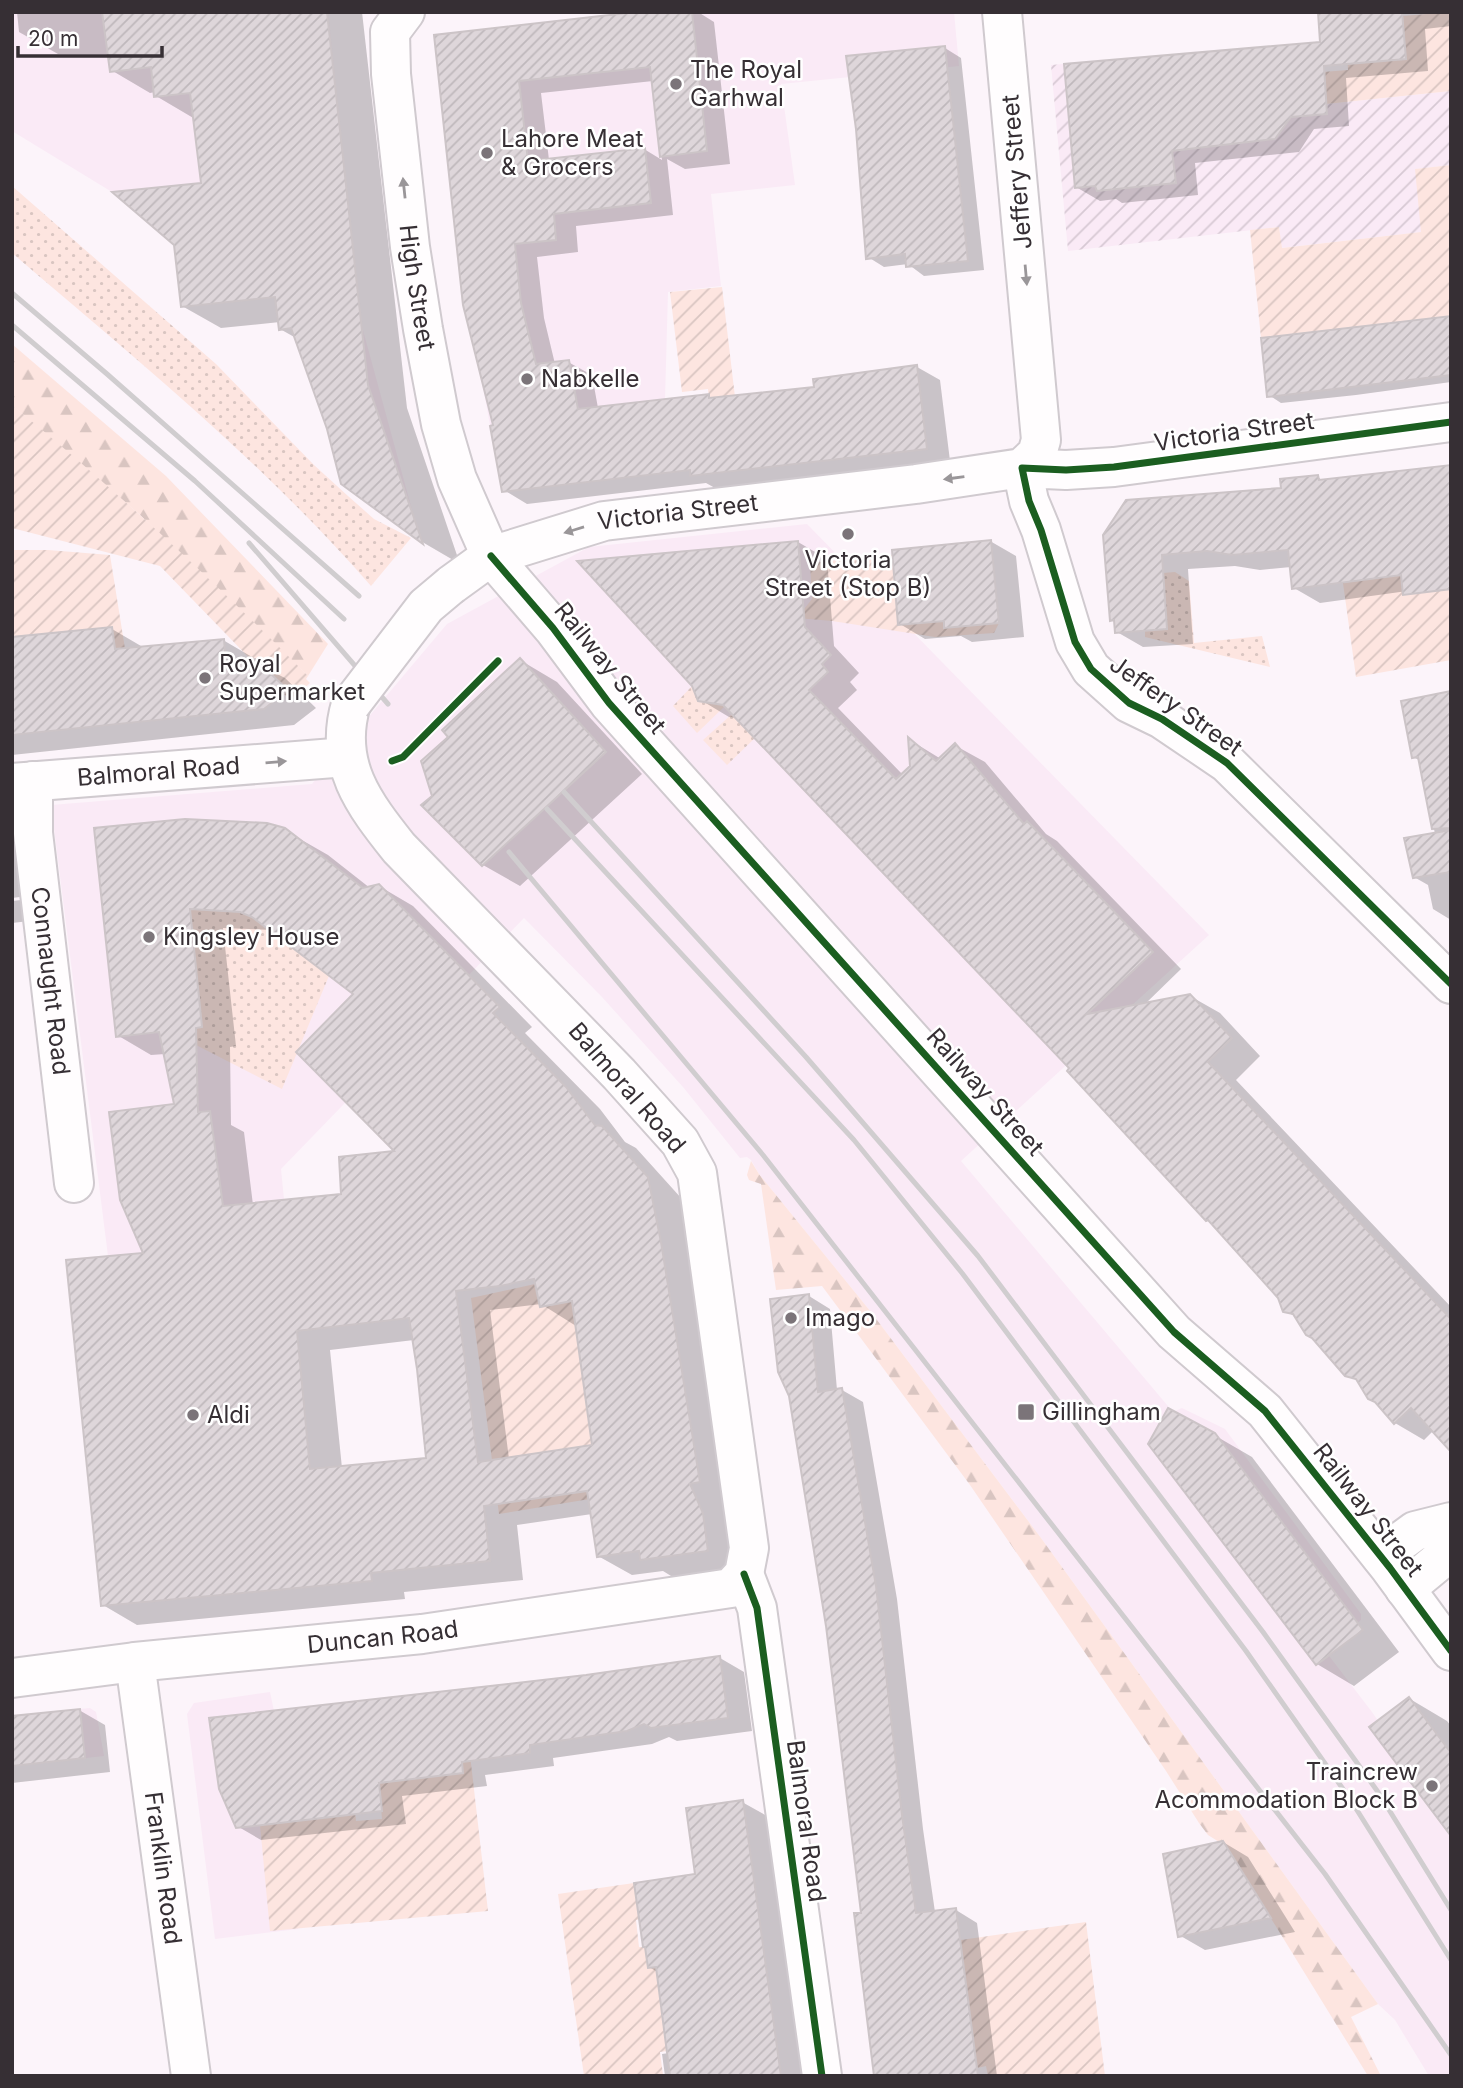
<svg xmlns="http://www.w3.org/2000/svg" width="1463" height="2088" font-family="Inter,sans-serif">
<defs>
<pattern id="industrial-furrows" width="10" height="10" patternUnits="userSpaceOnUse" patternTransform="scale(1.75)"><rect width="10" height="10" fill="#faeaf6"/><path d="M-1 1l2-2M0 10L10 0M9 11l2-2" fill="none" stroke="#d7c9d4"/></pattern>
<pattern id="grass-dots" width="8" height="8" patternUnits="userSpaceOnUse" patternTransform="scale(1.75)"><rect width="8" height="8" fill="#fde5e0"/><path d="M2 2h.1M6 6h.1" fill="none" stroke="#d9c5c1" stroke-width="1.8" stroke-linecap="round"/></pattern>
<pattern id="forest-firs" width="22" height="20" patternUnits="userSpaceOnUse" patternTransform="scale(1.75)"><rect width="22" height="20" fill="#fde5e0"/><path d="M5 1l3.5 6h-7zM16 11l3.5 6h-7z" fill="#d9c5c1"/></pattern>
<pattern id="garden-furrows" width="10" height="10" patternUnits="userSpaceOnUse" patternTransform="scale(1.75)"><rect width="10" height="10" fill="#fde5e0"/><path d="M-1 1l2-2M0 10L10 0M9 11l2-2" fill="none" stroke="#d9c5c1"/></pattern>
<pattern id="building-hatch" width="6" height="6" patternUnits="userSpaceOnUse" patternTransform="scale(1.75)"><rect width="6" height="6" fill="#ded6da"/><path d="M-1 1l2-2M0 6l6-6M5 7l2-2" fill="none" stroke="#bfb8bc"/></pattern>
</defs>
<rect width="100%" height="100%" fill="#fcf4fa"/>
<path fill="#faeaf6" d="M12,12H328L361,323L415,521L408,533L371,506L343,462L336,464L327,429L314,391L309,326L279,330L276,310L301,308L299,295L181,307L174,245L112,192L12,131Z
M636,12H954L959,66L781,84L795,185L711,194L721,286L668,292L665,399L673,472L500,481L454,225L435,44L439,38Z
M807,524L1209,935L961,1161L1173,1412L1182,1408L1225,1429L1361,1614V1620L1323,1648L1372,1712L1428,1794L1427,1802L1451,1837V2076H1429L1395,2020L1378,2004L1041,1538L871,1312L759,1174L751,1160L747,1157L740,1158L683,1087L602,997L524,918L281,1169L322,1585L101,1606L66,1260L108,1256L51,805L312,784L447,624L589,547Z
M270,1692L274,1711L298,1929L215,1939L187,1714L194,1703Z
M90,1708L96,1712L104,1756L12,1766V1716Z"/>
<path fill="url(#industrial-furrows)" d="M1320,42L1326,104L1451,91V165L1416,169L1422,232L1281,248L1279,227L1068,251L1051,65Z"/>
<path fill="url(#grass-dots)" d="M12,186L216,364L314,465L348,496L374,519L411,538L371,586C264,463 136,359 12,253Z
M1175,572L1189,581L1194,643L1262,636L1270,667L1145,637V631L1167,629L1163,573Z
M692,686L725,706L697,733L673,706Z
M732,714L755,738L727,765L703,740Z
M190,908L240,912L252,917L331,971L282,1089L196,1045V1028L202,1026Z"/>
<path fill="url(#forest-firs)" d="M12,344L166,476L328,644L308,676L140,515L12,405Z
M751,1161L759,1174L871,1312L1041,1538L1378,2004L1351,2017L1381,2076H1368L1227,1847L1208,1835L1199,1823L1166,1771L970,1485L822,1286L776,1290L761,1184L749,1180L747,1175Z"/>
<path fill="url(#garden-furrows)" d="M1451,12V91L1326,104L1323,72L1348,70L1344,20L1406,58L1403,16Z
M1451,165V316L1261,338L1250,230L1279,227L1282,248L1421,232L1415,169Z
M722,287L735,397L711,418L708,389L682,392L670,292Z
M12,405C116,490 214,581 308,676L306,679L310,683L298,694L289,699L160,566L12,528Z
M12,546L13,550H48L110,555L126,655L117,663L112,627L52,672L48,633L12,637Z
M892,555L894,580L938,575L897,605L899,625L944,621L945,628L999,623L994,633L935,637L832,621L797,618L812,599L810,563Z
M1399,562L1403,595L1451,564V660L1356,677L1343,583L1363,580Z
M535,1284L540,1307L609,1293L630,1439L534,1454L540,1498L637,1484L638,1491L499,1514L471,1298Z
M469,1746L488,1911L270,1931L260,1825L350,1760L356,1821L382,1819L379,1783L463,1773L460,1747Z
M634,1883L636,1898L648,1896L691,1912L636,1920L639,1947H645L648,1968L697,1961L714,2045L660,2052L663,2075L676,2076H584L558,1894Z
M1086,1922L1105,2076H988L986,2066L977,2068L974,2046L928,2052L961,1961V1940Z"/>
<path fill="#0003" fill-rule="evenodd" d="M17,12H362L407,408L460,564L424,543L342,482L329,429L296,338L280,329V322L221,328L182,306L175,244L203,185L195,119L156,96L155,92L150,93L111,70L109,54H58L19,32Z
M654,12H698L714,22L730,164L685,169L667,159L673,215L576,226L578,252L537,257L544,318L555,364L568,362L592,375L598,408L708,396L714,399L816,389L917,367L940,380L950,461L715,488L706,483L527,504L504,490L436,37ZM653,81L662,160L644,149L549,160L541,93Z
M1320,12H1451V26L1425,29L1428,71L1346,78L1349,126L1314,129L1299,152L1195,163L1198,195L1122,203L1116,199L1100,201L1076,187L1322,44Z
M945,48L961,58L984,270L924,276L908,264L884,267L868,257Z
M1451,318V382L1356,395L1281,403L1269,395Z
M1318,477L1451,585L1320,603L1294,588L1291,567L1260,570L1235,566L1188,569L1193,644L1143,647L1117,632L1116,622L1111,619L1105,535L1283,489Z
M990,541L1016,556L1024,637L972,642L961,636L925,639L900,624Z
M798,542L827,559L834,646L859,673L850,682L857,690L838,708L903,775L912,766L910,740L941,759L956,746L985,762L1046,834L1057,841L1181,969L1144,1005L1190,996L1220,1013L1260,1056L1236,1080L1451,1307V1446L1434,1430L1424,1440L1395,1423L1361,1383L1346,1374L1298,1318L1284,1310L1280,1297L1214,1224L1207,1220L1072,1068L739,718L729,717L699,699Z
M112,629L141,646V649L223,640L252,657L253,662L285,678L316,708L294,725L12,755V640Z
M520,660L557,682L642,774L520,886L483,865L434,796L451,737Z
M1451,693V920L1433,909L1428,885L1414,877L1435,834L1421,761L1413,757Z
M96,830L293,835L328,855L370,888L379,886L413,906L532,1027L525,1033L600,1109L625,1142L636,1148L682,1199L733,1501L723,1503L736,1534L741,1570L676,1579L663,1571L632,1575L598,1556L592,1514L517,1525L523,1580L404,1592L405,1599L137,1625L103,1605L145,1254L176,1105L165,1054L151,1055L117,1035ZM223,928L273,930L356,994L398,1152L343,1196L253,1205L244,1132L231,1125L230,1047L236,1046ZM541,1304L576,1326L594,1446L509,1459L490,1310ZM414,1340L428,1460L342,1468L330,1350Z
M12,838L39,853L47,919L12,923V901L21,900L20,897L12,898Z
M809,1296L830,1309L837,1390H842L863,1402L897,1599L923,1829L935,1912L956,1910L977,1923L997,2076H876Z
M1214,1435L1252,1457L1399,1652L1354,1686L1317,1664Z
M720,1658L744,1672L752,1731L677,1741L669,1737L652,1744L553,1758L554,1766L485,1775L487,1786L402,1796L406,1824L261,1840L237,1826Z
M1410,1699L1447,1721L1451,1726V1834Z
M79,1710L105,1725L110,1772L12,1783V1718Z
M742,1802L767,1816L803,2076H665L662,2054L669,2053L659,1973L649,1967L697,1876Z
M1223,1842L1248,1857L1295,1932L1205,1950L1179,1935Z"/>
<path fill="url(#building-hatch)" stroke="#ccc4c7" stroke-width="2" fill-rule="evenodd" d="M102,12H327L368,385L423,544L341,484L327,429L291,328L279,330L275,297L181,307L174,245L112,192L201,183L190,93L154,97L151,67L110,72Z
M636,12H692L707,151L660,157L650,67L519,81L528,161L645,148L651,203L554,214L556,240L515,244L521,303L536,364L569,360L578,409L709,394V398L814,387L813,379L917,365L927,449L690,476V470L502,492L490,426L493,425L463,305L434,35Z
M1318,12H1402L1406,59L1324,66L1327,114L1291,117L1275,139L1172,151L1176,183L1097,191L1095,186L1075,188L1064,64L1320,42Z
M945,46L968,261L906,267L905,254L866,259L856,129L846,56Z
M1451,316V375L1267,397L1261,338Z
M1451,465V589L1403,595L1401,575L1292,589L1288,550L1232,555L1207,551L1162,555L1167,629L1115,633L1114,620L1110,621L1103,535L1126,500L1281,488L1280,479L1318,475L1319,480Z
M991,540L999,623L944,628V621L898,625L892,550Z
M798,541L805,627L831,655L822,664L828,672L809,690L896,779L910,766L908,737L936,761L955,743L1024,824L1027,821L1153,952L1087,1014L1190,994L1232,1038L1208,1062L1451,1319V1452L1411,1408L1394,1424L1375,1402L1368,1399L1356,1379L1345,1376L1312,1338L1306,1335L1293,1314L1283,1312L1278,1298L1208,1220L1206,1221L1067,1071L1069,1068L723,705L698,701L692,686L577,561Z
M112,627L115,649L224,639L226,665L255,659L288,690L264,709L12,735V637Z
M520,658L606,752L482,866L421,805L432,796L421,761L448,737L442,730Z
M1451,691V828L1432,829L1418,757L1412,758L1401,701Z
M185,819L267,823L285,828L363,888L379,884L500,1007L493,1013L566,1087L595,1125L602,1126L648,1177L661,1242L700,1482L690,1484L703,1513L708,1551L640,1560L639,1551L597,1557L587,1491L484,1506L490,1561L371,1573L372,1581L101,1606L66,1260L143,1253L120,1200L109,1112L174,1104L159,1032L116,1037L94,828ZM190,909L240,912L252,917L353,994L296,1052L394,1151L339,1157L341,1194L223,1206L210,1111L198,1112L196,1028L202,1027ZM534,1279L540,1307L572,1301L592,1445L478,1462L456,1291L500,1286ZM409,1318L417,1369L426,1458L310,1469L297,1331Z
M1451,830V872L1413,878L1404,838Z
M809,1294L818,1392L842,1388L876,1586L902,1815L916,1913L956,1908L978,2076H874L854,1913H861L826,1626L789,1396L778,1372L770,1299Z
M1168,1408L1215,1433L1363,1630L1316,1665L1148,1444Z
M720,1656L728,1718L651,1728L644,1724L627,1731L530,1745V1753L462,1762L463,1773L379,1783L382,1811L236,1828L219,1789L209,1718L586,1675Z
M1409,1697L1451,1753V1836L1369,1727Z
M80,1709L85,1758L12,1766V1716Z
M743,1800L781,2076H670L656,1967L648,1968L645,1947H643L634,1883L695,1874L686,1808Z
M1223,1841L1271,1918L1178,1937L1163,1854Z"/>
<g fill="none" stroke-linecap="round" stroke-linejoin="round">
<g stroke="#d0cacf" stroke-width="42">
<g id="minor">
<path d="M1451,422L1114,467L1066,470L1022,468L1029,501L1041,530L1075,642L1091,669L1129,703L1162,719L1227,763L1451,984"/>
<path d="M491,556L553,628L609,703L1174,1332L1265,1411L1390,1568L1451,1651"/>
<path id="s1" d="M33,781V833L74,1183"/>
<path id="s2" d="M12,783L347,757"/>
<path d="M1381,1556L1415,1531L1451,1522"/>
<path d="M744,1574L757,1608L822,2076"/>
<path d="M1405,1589L1451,1551"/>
<path id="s3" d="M135,1662L191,2076"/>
</g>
</g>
<g stroke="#d0cacf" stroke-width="42">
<g id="major">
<path id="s4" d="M405,12L390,32L391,74L410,247L423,329L441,424L457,479L491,556"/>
<path id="s5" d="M451,585L491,556L604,521L916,484L1022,468L1037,454L1041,440L1002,12"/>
<path id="s6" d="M12,1678L135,1662L422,1634L731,1588L744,1574L749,1548L697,1173L680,1142L619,1074L399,848C364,804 333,764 351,704"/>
</g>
</g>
<use href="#minor" stroke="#fffdfe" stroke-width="38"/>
<use href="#major" stroke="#fffdfe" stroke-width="38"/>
<path stroke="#d0cdcf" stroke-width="5" d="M12,293L107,374L359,596
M12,325L195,481L344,619
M249,543L388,704
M564,792L806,1057L978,1256L1263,1632L1378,1792L1451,1910
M547,809L854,1140L962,1273L1246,1651L1350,1799L1451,1960
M509,852L763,1155L1325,1874L1451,2055"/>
<g stroke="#d0cacf" stroke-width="42" stroke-linecap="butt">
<path id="major-bridge" d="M351,704L426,606L451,585"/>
</g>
<use href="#major-bridge" stroke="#fffdfe" stroke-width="38"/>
<g stroke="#fff" stroke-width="11">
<path id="cycleway" d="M1451,422L1114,467L1066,470L1022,468L1029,501L1041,530L1075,642L1091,669L1129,703L1162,719L1227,763L1451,984
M491,556L553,628L609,703L1174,1332L1265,1411L1390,1568L1451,1651
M392,761L403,757L498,661
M744,1574L757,1608L822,2076"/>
</g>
<use href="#cycleway" stroke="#1b5e20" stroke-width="7"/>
</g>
<defs><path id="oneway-solid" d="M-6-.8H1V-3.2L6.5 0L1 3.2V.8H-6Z" transform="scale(1.75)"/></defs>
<g fill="#9a9699">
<use href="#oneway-solid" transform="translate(404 188) rotate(-96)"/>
<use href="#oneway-solid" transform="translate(1026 275) rotate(85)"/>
<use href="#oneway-solid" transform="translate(954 478) rotate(172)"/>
<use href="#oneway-solid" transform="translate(574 530) rotate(163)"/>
<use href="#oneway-solid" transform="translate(276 762) rotate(-5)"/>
</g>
<g fill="#7b7479" stroke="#fff" stroke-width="2.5">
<circle cx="676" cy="84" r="7"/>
<circle cx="487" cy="153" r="7"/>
<circle cx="527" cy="379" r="7"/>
<circle cx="848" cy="534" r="7"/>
<circle cx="205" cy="678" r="7"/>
<circle cx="149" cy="937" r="7"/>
<circle cx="791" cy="1318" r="7"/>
<rect x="1017" y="1403" width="18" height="18" rx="3.5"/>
<circle cx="193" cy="1415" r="7"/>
<circle cx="1432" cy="1786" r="7"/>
</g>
<g text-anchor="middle" stroke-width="5" stroke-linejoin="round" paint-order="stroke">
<g font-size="24" fill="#362f34" stroke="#fff" text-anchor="start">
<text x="690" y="78">The Royal<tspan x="690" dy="28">Garhwal</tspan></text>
<text x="501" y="147">Lahore Meat<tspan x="501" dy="28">&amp; Grocers</tspan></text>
<text x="541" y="387">Nabkelle</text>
<text x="848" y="568" text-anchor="middle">Victoria<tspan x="848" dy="28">Street (Stop B)</tspan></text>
<text x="219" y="672">Royal<tspan x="219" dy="28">Supermarket</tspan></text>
<text x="163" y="945">Kingsley House</text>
<text x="805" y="1326">Imago</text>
<text x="1042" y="1420">Gillingham</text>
<text x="207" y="1423">Aldi</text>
<text x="1418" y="1780" text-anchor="end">Traincrew<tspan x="1418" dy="28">Acommodation Block B</tspan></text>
</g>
<g font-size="24" fill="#362f34" stroke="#fff">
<text transform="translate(1017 172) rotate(-95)" y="8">Jeffery Street</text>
<text dy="8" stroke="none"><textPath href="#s4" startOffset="282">High Street</textPath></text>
<text transform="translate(1234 432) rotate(-8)" y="8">Victoria Street</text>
<text dy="8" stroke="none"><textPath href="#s5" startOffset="242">Victoria Street</textPath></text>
<text transform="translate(610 668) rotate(51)" y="8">Railway Street</text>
<text transform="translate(1176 706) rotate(35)" y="8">Jeffery Street</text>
<text dy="8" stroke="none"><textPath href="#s2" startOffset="147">Balmoral Road</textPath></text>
<text dy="8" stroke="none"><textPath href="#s1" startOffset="201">Connaught Road</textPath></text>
<text transform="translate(627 1088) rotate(49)" y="8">Balmoral Road</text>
<text transform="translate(985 1092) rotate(48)" y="8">Railway Street</text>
<text transform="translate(1368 1510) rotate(52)" y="8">Railway Street</text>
<text dy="8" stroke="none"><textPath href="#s6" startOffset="373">Duncan Road</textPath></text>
<text transform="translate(806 1821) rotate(82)" y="8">Balmoral Road</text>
<text dy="8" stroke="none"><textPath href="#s3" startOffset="208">Franklin Road</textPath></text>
</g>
</g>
<rect width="1463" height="2088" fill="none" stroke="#362f34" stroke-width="28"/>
<path d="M18 46v10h144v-10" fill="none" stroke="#362f34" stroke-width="3.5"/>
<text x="28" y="46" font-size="21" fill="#362f34" stroke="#ffffff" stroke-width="5" paint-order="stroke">20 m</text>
</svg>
